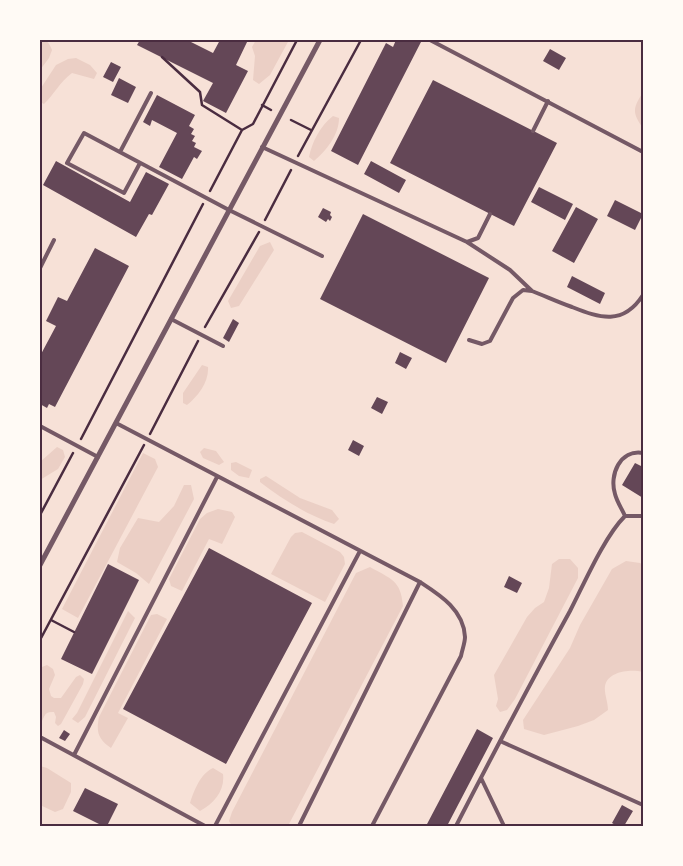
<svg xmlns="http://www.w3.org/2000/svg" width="683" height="866" font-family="Roboto,sans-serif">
<rect width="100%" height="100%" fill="#f7e1d7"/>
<path fill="#ebcfc5" d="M40,40C48,40 49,43 52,50L49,58L40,70Z
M256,40H289L270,75L259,84L253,80L255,56L252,47Z
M76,58L90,65L97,73L94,79L72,73C59,83 55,93 44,104L40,102L41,88L56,65L68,59Z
M642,94H643V128C633,114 632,109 642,94Z
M333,116L339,118C339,135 326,151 314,161L309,157C312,142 320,126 333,116Z
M270,242L274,250L239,306L231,308L228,301L260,246Z
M202,365L208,367C209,382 198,396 187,405L183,403V393Z
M57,447L63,450L65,457L58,469L40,480V462Z
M204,448L216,451L224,462L219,465L203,458L200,452Z
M143,453L155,459L158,467L78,618L62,609Z
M236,462L252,470L249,478L239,476L231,470V463Z
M266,476L300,498L332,510L339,519L334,524C307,515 282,499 260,482V479Z
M184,485H191L194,499L149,584L136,573L117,562L120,548L138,518L159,522L174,506Z
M218,509L232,512L235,517L222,544L209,539L182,591L171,586L169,579L200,519L207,513Z
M302,532L340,552L344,557L345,564L325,602L271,574L291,537L295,533Z
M559,559H570L578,568V578L515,699L507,710L500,712L496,706L498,699L494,675L527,617L535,608L544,602L549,588L552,564Z
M626,561L640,563L643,565V672C631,669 608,671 605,686C604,693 608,702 608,710L594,720L578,726L544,735L524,729L523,720L570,648L580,625L612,569Z
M370,567C391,579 401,580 403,606L289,824L287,826H232L229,821L232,812L356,573Z
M128,611L135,618L85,717L78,723L72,719L77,713Z
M157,614L167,619L118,713L128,718L111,748C98,739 96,732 99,717L151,615Z
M47,665L53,669L55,675L49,689L51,696L54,698H61L76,677L80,675L84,679L83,684L61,724L58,726L55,723L56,717L54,712C43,711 45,718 40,724V670L42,667Z
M40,766L47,768L71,783V792L63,809L55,812L40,805Z
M213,768L223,774C225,790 215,803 200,811L190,803C194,791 200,774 213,768Z"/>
<path fill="#644757" d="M140,40H187L213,53L220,40H248L236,65L248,71L226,113L203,101L213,83L137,45Z
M396,40H422L358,165L331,151L386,43L393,47Z
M550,49L566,58L559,70L543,61Z
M111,62L121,67L113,82L103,77Z
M119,78L136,87L128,103L111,95Z
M433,80L557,143L514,226L390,163Z
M157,95L195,115L189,126L194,129L191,134L195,136L192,141L196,143L194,147L202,151L197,159L194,157L182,179L159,167L177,133L152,120L150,126L143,122Z
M56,161L130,202L146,172L169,184L152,215L149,214L136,237L43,185Z
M371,161L406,180L399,193L364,174Z
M539,187L573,204L565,220L531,202Z
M615,200L643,214L635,230L607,216Z
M576,207L598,219L574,263L552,251Z
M323,208L331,212L330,215L332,217L330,221L328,219L326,222L318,217Z
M363,214L489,278L446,363L320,299Z
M95,248L129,266L55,407L49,404L47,408L40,404V356L56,326L46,321L58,297L67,301Z
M572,276L605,293L600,304L567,287Z
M233,319L239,323L229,342L223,338Z
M400,352L412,358L406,369L395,363Z
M377,397L388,402L382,414L371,408Z
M353,440L364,446L359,456L348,450Z
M635,463L643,467V498L622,485Z
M209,548L312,603L226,764L123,709Z
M108,564L139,580L92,674L61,659Z
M509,576L522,583L517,593L504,587Z
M477,729L493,738L447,826H426Z
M64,730L70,734L65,741L59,738Z
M85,788L118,804L107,826H103L73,811Z
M622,805L633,811L624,826H617L612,823Z"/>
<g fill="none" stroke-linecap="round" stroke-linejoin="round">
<path stroke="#4a2c40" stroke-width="2.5" d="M162,57L200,92L202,105L242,130
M262,105L271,110
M291,120L311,130
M298,156L361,40
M210,191L242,130L253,124L297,40
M265,220L291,170
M205,327L259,232
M150,434L198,341
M81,439L203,204
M40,515L73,453
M51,620L74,632
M40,640L144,445"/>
<path stroke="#755966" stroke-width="4" d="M430,40L643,152
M533,131L548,101
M262,147L467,242L478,238L490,214
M120,152L151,93
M140,163L124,193L67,163L84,133L229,210L322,256
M467,242L510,270L532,291
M40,268L54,240
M171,319L223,346
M469,340L482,344L490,341L513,298L523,290L532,291C545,296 558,302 572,307C600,318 623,326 643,295
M116,423L420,582C440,595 464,610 465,637C465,643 462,650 461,656L372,826
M40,426L98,457
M625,516C622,509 617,502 615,494C609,475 620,449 643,453
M40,737L205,826
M500,741L643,805
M74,755L217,477
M481,778L504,826
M215,826L360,551
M299,826L420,582
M456,826C493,754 531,682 570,611C584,584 604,537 625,516H643"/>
<path stroke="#755966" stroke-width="5" d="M40,565L320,40"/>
</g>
<rect width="683" height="866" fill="none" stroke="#fffaf5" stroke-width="82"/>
<rect x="41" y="41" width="601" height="784" fill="none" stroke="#4a2c40" stroke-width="2"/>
</svg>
